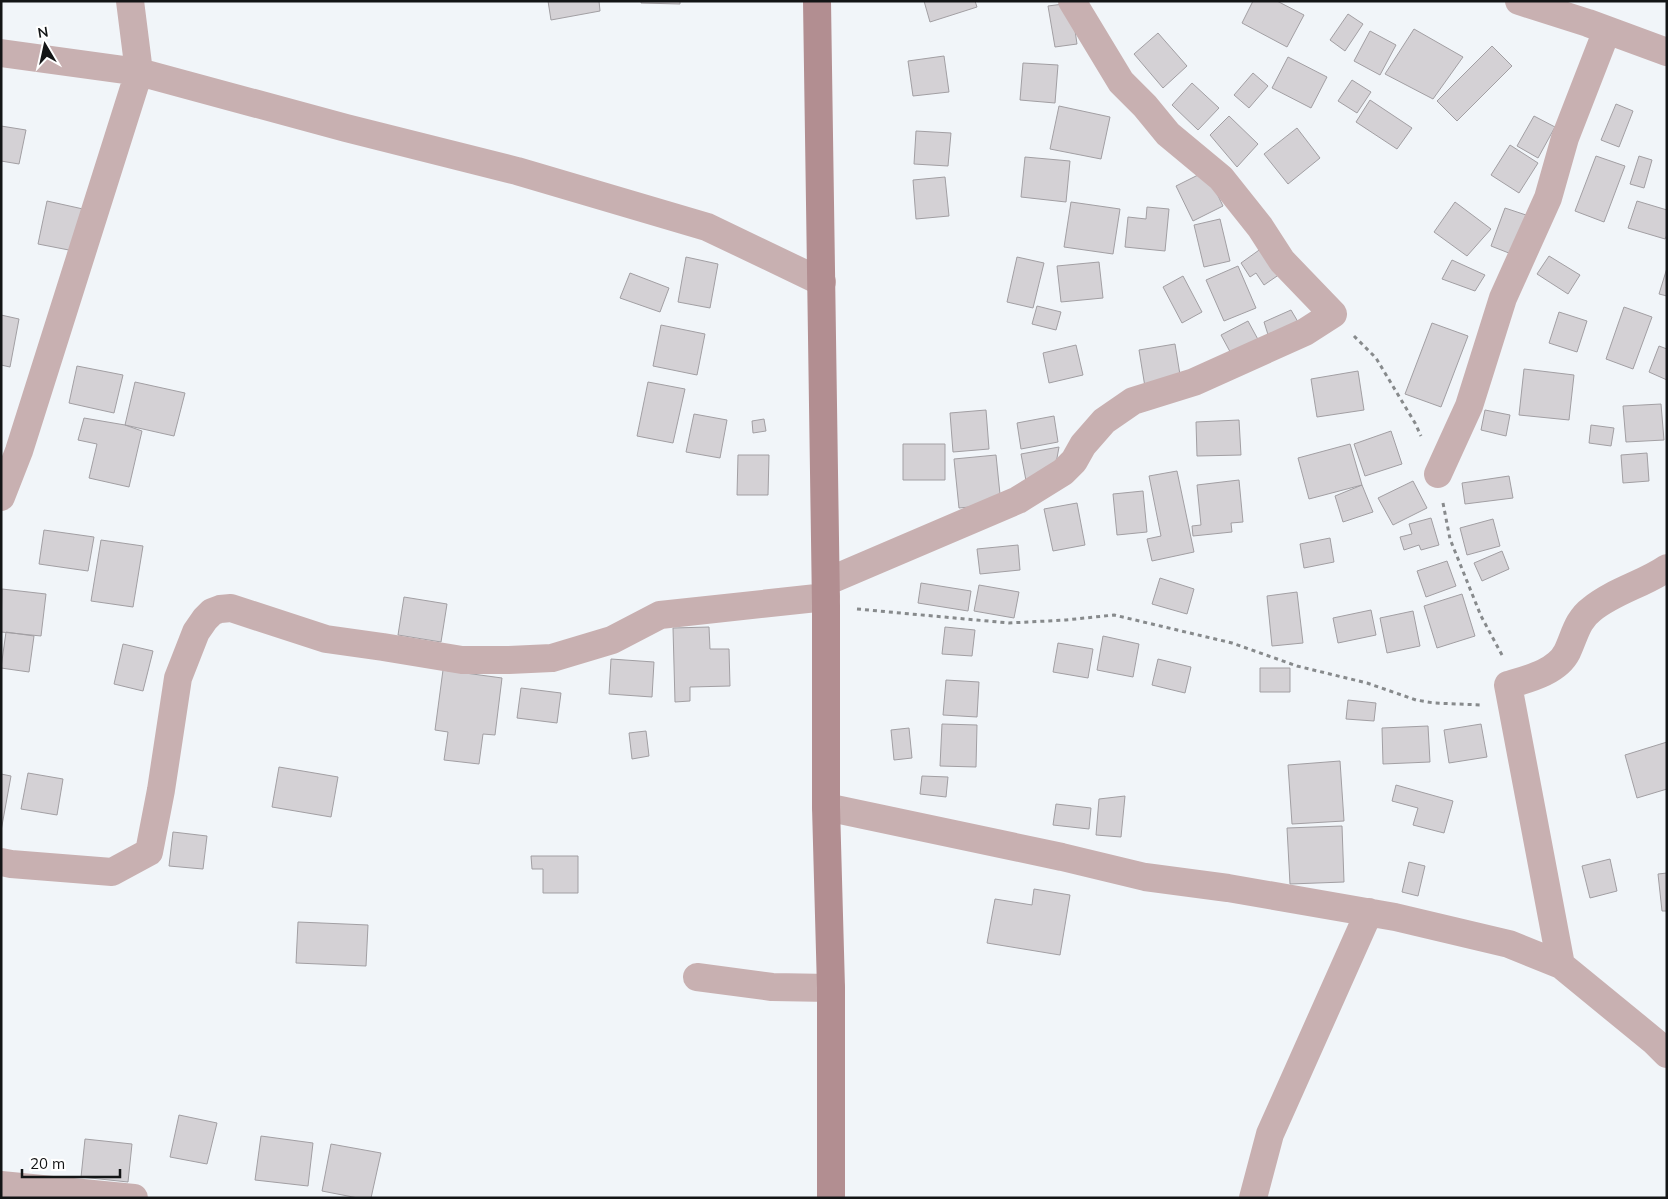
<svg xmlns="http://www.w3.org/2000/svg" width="1668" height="1199" font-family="Mulish,sans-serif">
<rect width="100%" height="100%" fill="#f1f5f9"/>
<path fill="#d4d1d5" stroke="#a29fa3" d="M548,1H599L600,11L551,20Z
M641,1H680V4L641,3Z
M924,1H975L977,7L930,22Z
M1253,1H1277L1304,15L1287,47L1242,23Z
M1071,3L1077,44L1055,47L1048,6Z
M1348,14L1363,24L1345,51L1330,40Z
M1414,29L1463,57L1433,99L1385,74Z
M1370,31L1396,45L1380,75L1354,61Z
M1158,33L1187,66L1163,88L1134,54Z
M1492,46L1512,66L1457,121L1437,101Z
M944,56L949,92L913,96L908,61Z
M1288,57L1327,77L1311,108L1272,88Z
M1023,63L1058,65L1055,103L1020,100Z
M1253,73L1268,86L1249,108L1234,95Z
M1352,80L1371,92L1357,113L1338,101Z
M1192,83L1219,108L1198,130L1172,105Z
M1370,100L1412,128L1397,149L1356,122Z
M1616,104L1633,111L1619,147L1601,140Z
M1059,106L1110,117L1101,159L1050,149Z
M1229,116L1258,144L1237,167L1210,135Z
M1534,116L1555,127L1538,158L1517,146Z
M1,126L26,130L19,164L1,161Z
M1297,128L1320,158L1288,184L1264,154Z
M916,131L951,133L948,166L914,164Z
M1510,145L1538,163L1519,193L1491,175Z
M1596,156L1625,166L1604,222L1575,211Z
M1639,156L1652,160L1644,188L1630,184Z
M1025,157L1070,161L1066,202L1021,197Z
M1206,171L1223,206L1193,221L1176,186Z
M945,177L949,216L916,219L913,180Z
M47,201L83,209L74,251L38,244Z
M1637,201L1667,210V235L1665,239L1628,228Z
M1071,202L1120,209L1113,254L1064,247Z
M1455,202L1491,229L1467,256L1434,232Z
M1147,207L1169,209L1165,251L1125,247L1128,217L1146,219Z
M1505,208L1535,218L1519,257L1491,246Z
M1220,219L1230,261L1204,267L1194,225Z
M1262,248L1280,274L1264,285L1256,273L1250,277L1241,263Z
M1549,256L1580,275L1568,294L1537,274Z
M686,257L718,264L710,308L678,302Z
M1017,257L1044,263L1033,308L1007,302Z
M1452,260L1485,275L1475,291L1442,279Z
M1099,262L1103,298L1061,302L1057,266Z
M1238,266L1256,308L1224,321L1206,280Z
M1667,268V296L1659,294Z
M630,273L669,288L660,312L620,298Z
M1183,276L1202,312L1182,323L1163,287Z
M1037,306L1061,312L1056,330L1032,324Z
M1624,307L1652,317L1633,369L1606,359Z
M1291,310L1301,327L1270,341L1264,322Z
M1559,312L1587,321L1577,352L1549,343Z
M1,315L19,319L10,367L1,365Z
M1248,321L1261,345L1234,359L1221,335Z
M1432,323L1468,336L1441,407L1405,394Z
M661,325L705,334L697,375L653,366Z
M1175,344L1181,381L1145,387L1139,350Z
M1076,345L1083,375L1049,383L1043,353Z
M1659,346L1667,349V380L1649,372Z
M77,366L123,375L114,413L69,403Z
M1524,369L1574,375L1569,420L1519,415Z
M1358,371L1364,410L1317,417L1311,379Z
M135,382L185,393L174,436L125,425Z
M648,382L685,389L673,443L637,436Z
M1661,404L1664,440L1626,442L1623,406Z
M986,410L989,449L953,452L950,413Z
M1485,410L1510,415L1506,436L1481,430Z
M694,414L727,420L720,458L686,452Z
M1054,416L1058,442L1021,449L1017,423Z
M84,418L125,425L142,431L129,487L89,478L97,444L78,440Z
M764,419L766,431L753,433L752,421Z
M1239,420L1241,455L1197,456L1196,422Z
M1591,425L1614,428L1611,446L1589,443Z
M1391,431L1402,464L1365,476L1354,444Z
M903,444H945V480H903Z
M1350,444L1362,485L1309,499L1298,458Z
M1059,447L1055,469L1027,486L1021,454Z
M1647,453L1649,481L1623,483L1621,455Z
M738,455H769L768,495H737Z
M996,455L1001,504L959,508L954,459Z
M1177,471L1194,552L1152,561L1147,539L1161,536L1149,476Z
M1509,476L1513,498L1465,504L1462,483Z
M1239,480L1243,522L1231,523L1232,532L1193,536L1192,526L1201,525L1197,485Z
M1413,481L1427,508L1393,525L1378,498Z
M1362,485L1373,512L1343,522L1335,496Z
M1143,491L1147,532L1117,535L1113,494Z
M1077,503L1085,545L1053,551L1044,509Z
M1431,518L1439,545L1421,550L1419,545L1404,550L1400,537L1412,534L1409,524Z
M1493,519L1500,546L1467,555L1460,528Z
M44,530L94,537L88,571L39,564Z
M1330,538L1334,562L1304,568L1300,544Z
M101,540L143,546L133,607L91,601Z
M1018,545L1020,570L980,574L977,549Z
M1502,551L1509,569L1482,581L1474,563Z
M1447,561L1456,586L1426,597L1417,571Z
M1160,578L1194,589L1187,614L1152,604Z
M921,583L971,591L968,611L918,603Z
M979,585L1019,592L1014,618L974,611Z
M2,589L46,594L41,636L1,632Z
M1297,592L1303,643L1272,646L1267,596Z
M1462,594L1475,636L1437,648L1424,606Z
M404,597L447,604L441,642L398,635Z
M1371,610L1376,635L1338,643L1333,618Z
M1413,611L1420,646L1387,653L1380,618Z
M709,627L710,649H729L730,686L690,687V701L675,702L673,628Z
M945,627L975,630L972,656L942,654Z
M6,632L34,636L29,672L1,668Z
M1103,636L1139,644L1133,677L1097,670Z
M1058,643L1093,649L1088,678L1053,672Z
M123,644L153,651L143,691L114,684Z
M611,659L654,662L652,697L609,694Z
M1158,659L1191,667L1185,693L1152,685Z
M1260,668H1290V692H1260Z
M443,670L502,678L495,735L483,734L479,764L444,760L448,732L435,730Z
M946,680L979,682L977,717L943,715Z
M521,688L561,693L557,723L517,718Z
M1348,700L1376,703L1374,721L1346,719Z
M942,724L977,725L976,767L940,766Z
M1481,724L1487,757L1449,763L1444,730Z
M1428,726L1430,762L1383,764L1382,728Z
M909,728L912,758L894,760L891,730Z
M646,731L649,756L632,759L629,733Z
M1667,742V789L1637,798L1625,755Z
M1340,761L1344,821L1292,824L1288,765Z
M279,767L338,777L331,817L272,807Z
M28,773L63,779L57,815L21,809Z
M1,774L11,776L1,831Z
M922,776L948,777L946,797L920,794Z
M1396,785L1453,801L1444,833L1413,825L1418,808L1392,801Z
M1125,796L1121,837L1096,835L1099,799Z
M1056,804L1091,808L1089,829L1053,825Z
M1342,826L1344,882L1290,884L1287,828Z
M173,832L207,836L203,869L169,866Z
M531,856H578V893H543V869H532Z
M1610,859L1617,891L1590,898L1582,866Z
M1409,862L1425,866L1418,896L1402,892Z
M1667,873V911H1662L1658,874Z
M1034,889L1070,895L1060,955L987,943L995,899L1032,905Z
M298,922L368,925L366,966L296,963Z
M179,1115L217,1123L207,1164L170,1157Z
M261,1136L313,1143L308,1186L255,1180Z
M85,1139L132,1144L128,1182L81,1177Z
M331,1144L381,1153L371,1198H358L322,1191Z"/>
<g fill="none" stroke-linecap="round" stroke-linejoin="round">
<path stroke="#878a8c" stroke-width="3" stroke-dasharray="4 4" stroke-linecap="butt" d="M1354,336L1376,358L1415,423L1421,436
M1443,503L1450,539L1481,616L1502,655
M857,609L1009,623L1066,620L1114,615L1232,643L1297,666L1367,683L1416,700L1434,703L1482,705"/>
<path stroke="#c8b0b1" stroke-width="28" d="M1519,1L1588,23L1667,52
M1,53L139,72L346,128L517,171L707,227L822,282
M1438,474L1469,406L1503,298L1548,198L1565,138L1607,30
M1,497L19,451L139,72L130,1
M826,582L1018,500L1063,472L1074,461L1083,445L1104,421L1133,401L1194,382L1305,332L1333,314L1282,261L1260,227L1221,178L1168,134L1145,106L1121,82L1072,1
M826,807L1062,857L1145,877L1228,888L1395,917L1509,944L1561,965L1655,1042L1667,1054
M1,862L11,864L112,872L149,852L161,790L178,678L196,632L205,619L212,612L220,609L231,608L326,639L383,647L462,660H509L552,658L612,640L660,615L826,597
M1561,965L1508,685C1528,679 1557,672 1567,652C1575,635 1577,620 1592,609C1614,591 1644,584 1667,568
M697,977L772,987L831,988
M1,1185L134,1198
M1253,1198L1270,1134L1369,912"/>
<path stroke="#b28e91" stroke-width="28" d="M817,1L826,606V807L831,988V1198"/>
</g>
<rect width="1668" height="1199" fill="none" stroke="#131516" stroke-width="5"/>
<g transform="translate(45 45) rotate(351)" stroke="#ffffff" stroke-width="4" paint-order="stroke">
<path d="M0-4L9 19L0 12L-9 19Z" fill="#131516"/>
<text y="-8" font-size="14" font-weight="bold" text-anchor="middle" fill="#131516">N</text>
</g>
<path d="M22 1169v8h98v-8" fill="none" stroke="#131516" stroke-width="2.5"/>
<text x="30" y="1169" font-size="15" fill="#131516" stroke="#ffffff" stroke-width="4" paint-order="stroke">20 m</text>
</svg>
